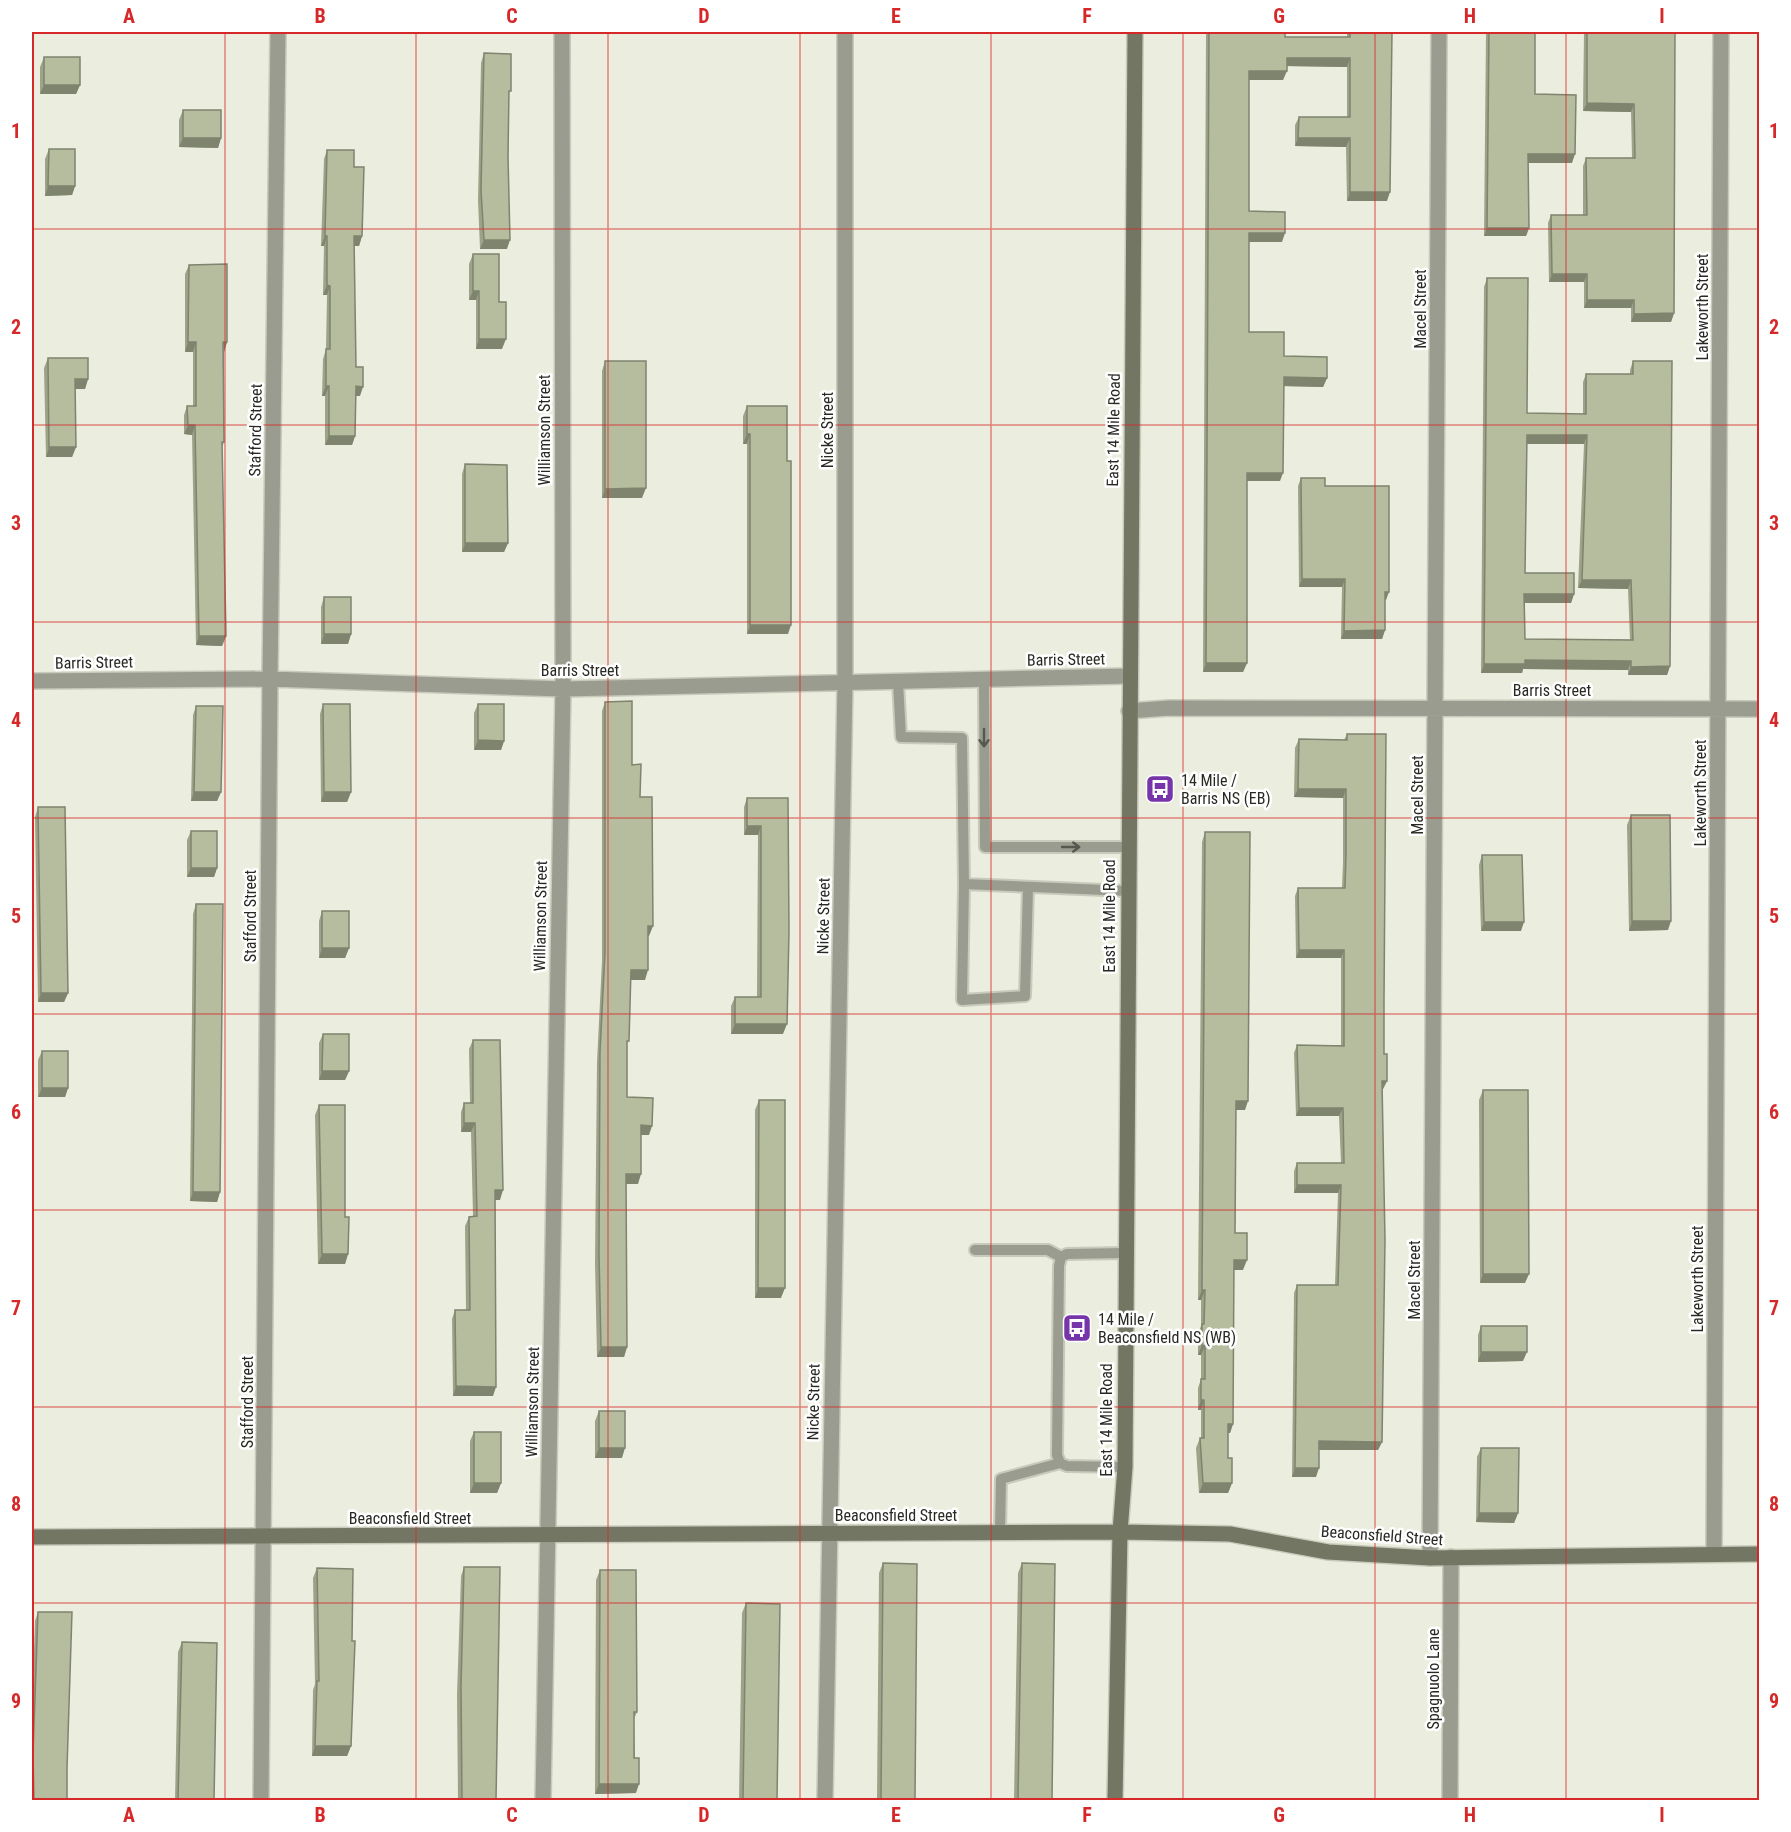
<svg xmlns="http://www.w3.org/2000/svg" width="1791" height="1832" font-family="'Roboto Condensed',sans-serif">
<rect width="100%" height="100%" fill="#ebeede"/>
<g fill="none" stroke-linecap="round" stroke-linejoin="round">
<g stroke="#c8cbbc" stroke-width="14">
<path id="lane" d="M984,679L985,847H1128
M898,682L901,737L962,738L964,884L1128,891
M964,884L962,1000L1025,996L1028,887
M975,1250H1048L1061,1257
M1125,1253L1067,1254L1061,1257L1059,1266L1057,1455L1060,1463L1067,1466L1125,1467
M1000,1533L1001,1479L1060,1463"/>
</g>
<g stroke="#c8cbbc" stroke-width="18">
<path id="street" d="M32,681L270,679L563,689L1129,676
M1129,711L1169,708L1760,709
M1714,1554L1721,32
M1430,1558L1439,32
M261,1800L270,679L278,32
M543,1800L563,689L562,32
M825,1800L845,684V32
M1450,1800L1451,1557"/>
</g>
<g stroke="#c8cbbc" stroke-width="18">
<path id="secondary" d="M32,1537L1120,1532L1230,1534L1328,1552L1430,1558L1760,1554
M1115,1800L1120,1532L1125,1467L1135,32"/>
</g>
<use href="#lane" stroke="#9a9c8f" stroke-width="10"/>
<use href="#street" stroke="#9a9c8f" stroke-width="15"/>
<use href="#secondary" stroke="#727663" stroke-width="15"/>
</g>
<path fill="#9da288" fill-rule="evenodd" d="M1206,32H1285V37H1347V32H1392L1387,201H1347L1346,147L1295,146V125L1299,117H1347V67L1287,66L1283,80H1249V211L1282,242H1249V332L1284,356L1327,378L1323,387L1284,386L1280,481H1247V663L1243,672H1203Z
M1486,32H1535V94L1572,163H1528L1529,228L1526,236H1484Z
M1584,32H1675L1674,313L1671,322H1631V308H1584V282H1549L1548,223L1551,215H1583V166L1586,158H1632L1631,112L1583,111Z
M484,53L509,98L507,249H480L478,200L481,63Z
M44,57L80,85L76,94H40V67Z
M183,110L221,138L218,148L179,147V120Z
M49,149L75,186L72,195L45,196V159Z
M327,150L354,167L362,236L359,246H354L356,367L360,396H356L355,436L352,445H325V396H322L323,359L326,349L327,295H323L324,246H321L324,159Z
M473,254L499,302L502,349H476V300H469V264Z
M189,265L227,342L224,352V442L222,448L226,636L222,646L196,645L192,435L184,434V415L187,406H193V352H185V274Z
M1487,278L1527,413L1583,414V382L1586,374H1630V370L1633,361L1670,666L1667,675H1628V670L1523,669L1522,673H1481L1484,287ZM1527,444H1584L1578,588L1628,589L1630,640L1525,639V603H1571L1574,594L1525,573Z
M48,358L88,379L85,389H75L76,447L72,457H46L44,368Z
M605,361L642,498H602V371Z
M747,406L787,461L788,634H747V444H743V416Z
M465,464L508,543L504,552H462V474Z
M1301,478L1325,486L1386,600H1385V630L1382,639H1341L1342,587H1299L1298,486Z
M324,597L351,634L348,644H321V607Z
M605,702L632,765L640,797L653,926L648,936L645,980H631L627,1047V1097L649,1135H641L638,1184H626L627,1347L624,1357H597L595,1262L597,1062L602,961V711Z
M323,704L351,792L347,802H321L320,714Z
M478,704L504,741L501,750H474V713Z
M196,706L221,792L217,801H191L193,715Z
M1347,734L1384,1001V1054L1387,1081L1383,1089H1382V1442L1378,1450H1319L1316,1477H1292L1294,1293L1297,1285H1335L1338,1193H1294V1171L1297,1163H1341L1339,1116H1296L1294,1053L1297,1045H1341V958H1296L1295,896L1298,888H1342L1343,863V798L1294,797L1295,748L1299,739L1344,740Z
M747,798H788L783,1034H731V1006L735,997H757L758,835H744V807Z
M38,807L68,993L64,1002H38L35,817Z
M1631,815L1668,930L1629,931L1627,825Z
M191,831L217,868L214,877H187V840Z
M1205,832L1245,1110H1236L1235,1233L1243,1270H1234L1233,1424L1230,1433H1228V1458L1232,1483L1228,1493H1199L1196,1448L1200,1438H1201V1410H1198V1388L1201,1379V1355H1198V1333L1201,1326V1300H1198L1202,842Z
M1482,855L1521,931H1481L1479,865Z
M196,904L220,1192L217,1202L190,1201L193,914Z
M322,911L349,948L345,958H319V921Z
M323,1034L349,1071L345,1080H319V1043Z
M473,1040L500,1200H495L493,1396H453L452,1319L455,1310H466L465,1226L469,1217L473,1216L471,1132H461V1112L464,1103H470L469,1049Z
M42,1051L68,1088L65,1097H38V1060Z
M1483,1090L1525,1283H1480L1479,1100Z
M759,1100L781,1298H755V1110Z
M319,1105L345,1217L348,1254L345,1264H318L315,1115Z
M1481,1326L1523,1361L1478,1362V1335Z
M599,1411L622,1458H595V1421Z
M474,1432L501,1483L497,1493H470V1441Z
M1481,1448L1518,1513L1514,1523L1476,1522L1477,1457Z
M883,1563L915,1800H877L879,1573Z
M1022,1563L1052,1800H1014L1018,1573Z
M464,1567L496,1800H458L457,1695L461,1576Z
M317,1568L351,1746L347,1756H312L313,1690L315,1684L313,1578Z
M600,1570L637,1712L634,1719L636,1793L595,1794L596,1580Z
M746,1603L777,1800H739L742,1613Z
M38,1612L67,1768V1800H32V1712L35,1621Z
M182,1642L214,1800H175L178,1652Z"/>
<path fill="#7f846f" d="M1287,58H1350L1347,67L1283,66Z
M1249,71H1287L1283,80H1246Z
M44,85H80L76,94H40Z
M1587,103L1634,104L1631,112L1583,111Z
M183,138H221L218,148L179,147Z
M1298,138H1350L1346,147L1295,146Z
M1528,154H1575L1572,163H1525Z
M48,186H75L72,195L45,196Z
M1350,192H1390L1387,201H1347Z
M1487,228H1529L1526,236H1484Z
M1249,233H1285L1282,242H1246Z
M325,236H327L324,246H321Z
M354,236H362L359,246H350Z
M484,240H510L507,249H480Z
M1552,274H1587L1584,282H1549Z
M327,285L330,286L327,295H323Z
M473,291H479L476,300H469Z
M1587,300H1634L1631,308H1584Z
M1674,313L1671,322H1631L1634,314Z
M479,339H506L502,349H476Z
M188,342H196L193,352H185Z
M223,342H227L224,352Z
M1284,377L1327,378L1323,387L1281,386Z
M75,379H88L85,389H72Z
M326,386H329L325,396H322Z
M356,386L363,387L360,396H352Z
M188,425H195L192,435L184,434Z
M747,434H750L747,444H743Z
M1527,435H1587L1584,444H1524Z
M329,436H355L352,445H325Z
M49,447H76L72,457H46Z
M1247,473H1283L1280,481H1244Z
M646,488L642,498H602L605,489Z
M465,543H508L504,552H462Z
M1302,579H1345L1342,587H1299Z
M1582,580H1631L1628,589L1578,588Z
M1385,592H1389L1386,600H1382Z
M1524,594H1574L1571,603H1521Z
M750,625H791L788,634H747Z
M1385,630L1382,639H1341L1344,631Z
M324,634H351L348,644H321Z
M199,636H226L222,646L196,645Z
M1525,660L1631,661L1628,670L1523,669L1522,673H1481L1484,664Z
M1206,663H1247L1243,672H1203Z
M1670,666L1667,675H1628L1631,667Z
M478,740L504,741L501,750H474Z
M1298,789H1346L1343,798L1294,797Z
M194,792H221L217,801H191Z
M324,792H351L347,802H321Z
M747,826H761L758,835H744Z
M191,868H217L214,877H187Z
M1632,921H1671L1668,930L1629,931Z
M1484,922H1524L1521,931H1481Z
M648,926H653L649,936H645Z
M322,948H349L345,958H319Z
M1299,950H1344L1341,958H1296Z
M631,970H648L645,980H628Z
M41,993H68L64,1002H38Z
M735,1024H787L783,1034H731Z
M322,1071H349L345,1080H319Z
M1382,1081H1387L1383,1089H1379Z
M42,1088H68L65,1097H38Z
M1236,1101H1248L1245,1110H1232Z
M1299,1108H1343L1339,1116H1296Z
M464,1123H475L471,1132H461Z
M641,1125L652,1126L649,1135H638Z
M626,1174H641L638,1184H623Z
M1297,1185H1341L1338,1193H1294Z
M495,1190H503L500,1200H491Z
M193,1192H220L217,1202L190,1201Z
M322,1254H348L345,1264H318Z
M1234,1260H1247L1243,1270H1231Z
M1483,1274H1529L1525,1283H1480Z
M758,1288H785L781,1298H755Z
M1202,1290H1205L1201,1300H1198Z
M1202,1345L1205,1346L1201,1355H1198Z
M601,1347H627L624,1357H597Z
M1481,1352H1527L1523,1361L1478,1362Z
M456,1386L496,1387L493,1396H453Z
M1201,1400H1204L1201,1410H1198Z
M1228,1424H1233L1230,1433H1225Z
M1319,1441L1382,1442L1378,1450H1316Z
M599,1448H625L622,1458H595Z
M1295,1468H1319L1316,1477H1292Z
M474,1483H501L497,1493H470Z
M1203,1483H1232L1228,1493H1199Z
M1479,1513H1518L1514,1523L1476,1522Z
M315,1746H351L347,1756H312Z
M599,1784H639L636,1793L595,1794Z"/>
<path fill="#b6bc9e" stroke="#7f846f" stroke-width="1.5" fill-rule="evenodd" d="M1209,32H1285V37H1350V32H1392L1390,192H1350V138H1298L1299,117H1350V58H1287V71H1249V211L1285,212V233H1249V332H1284V356L1327,357V378L1284,377L1283,473H1247V663H1206Z
M1489,32H1535V94L1576,95L1575,154H1528L1529,228H1487Z
M1587,32H1675L1674,313L1634,314V300H1587V274H1552L1551,215H1587L1586,158H1635L1634,104L1587,103Z
M484,53L511,54V91H509L508,156L510,240H484L481,190Z
M44,57H80V85H44Z
M183,110H221V138H183Z
M49,149H75V186H48Z
M327,150H354V167H364L362,236H354L356,367H363V387L356,386L355,436H329V386H326V349H330V286L327,285V236H325Z
M473,254H499V302H506V339H479V291H473Z
M227,264V342H223L224,442H222L226,636H199L195,425H188L187,406H196V342H188L189,265Z
M1487,278H1528L1527,413L1586,414V374H1633V361H1672L1670,666L1631,667V661L1525,660V664H1484ZM1527,435H1587L1582,580H1631L1633,640L1525,639L1524,594H1574V573H1525Z
M48,358H88V379H75L76,447H49Z
M605,361H646V488L605,489Z
M747,406H787V461H791V625H750V434H747Z
M465,464L507,465L508,543H465Z
M1301,478H1325V486H1389V592H1385V630L1344,631L1345,579H1302Z
M324,597H351V634H324Z
M632,701V765L641,764L640,797H652L653,926H648V970H631L629,1041H627V1097L653,1098L652,1126L641,1125V1174H626L627,1347H601L599,1253L600,1052L605,952V702Z
M323,704H350L351,792H324Z
M478,704H504V741L478,740Z
M196,706H223L221,792H194Z
M1347,734H1386L1384,1001V1054H1387V1081H1382L1385,1240L1382,1442L1319,1441V1468H1295L1297,1285H1338L1341,1185H1297V1163H1344L1343,1108H1299L1297,1045L1344,1046V950H1299L1298,888H1345L1346,855V789H1298L1299,739L1347,740Z
M747,798H788L789,931L787,1024H735V997H761V826H747Z
M38,807H65L68,993H41Z
M1631,815H1670L1671,921H1632Z
M191,831H217V868H191Z
M1205,832H1250L1248,1101H1236L1235,1233H1247V1260H1234L1233,1424H1228V1458H1232V1483H1203L1200,1438H1204V1400H1201V1379H1205V1346L1202,1345V1324H1204L1205,1290H1202Z
M1482,855H1522L1524,922H1484Z
M196,904H223L220,1192H193Z
M322,911H349V948H322Z
M323,1034H349V1071H322Z
M473,1040H500L503,1190H495L496,1387L456,1386L455,1310H470L469,1217L477,1216L475,1123H464V1103H473Z
M42,1051H68V1088H42Z
M1483,1090H1528L1529,1274H1483Z
M759,1100H785V1288H758Z
M319,1105H345V1217H349L348,1254H322Z
M1481,1326H1527V1352H1481Z
M599,1411H625V1448H599Z
M474,1432H501V1483H474Z
M1481,1448H1519L1518,1513H1479Z
M883,1563L917,1564L915,1800H881Z
M1022,1563L1055,1564L1052,1800H1018Z
M464,1567H500L496,1800H462L461,1686Z
M317,1568L353,1569L352,1641H355L351,1746H315L317,1681H319Z
M600,1570H636L637,1712H634V1758H639V1784H599Z
M746,1603L780,1604L777,1800H743Z
M38,1612H72L67,1768V1800H34L33,1754Z
M182,1642L217,1643L214,1800H178Z"/>
<defs><path id="oneway-shaft" d="M-6 0H5M1.5-3L5.5 0L1.5 3" fill="none" stroke-width="1.6" stroke-linecap="round" stroke-linejoin="round" transform="scale(1.5)"/></defs>
<g stroke="#56574e">
<use href="#oneway-shaft" transform="translate(984 738) rotate(90)"/>
<use href="#oneway-shaft" transform="translate(1071 847)"/>
</g>
<path fill="none" stroke="#d62828" stroke-width="1.5" stroke-opacity="0.55" d="M225,32V1800M416,32V1800M608,32V1800M800,32V1800M991,32V1800M1183,32V1800M1375,32V1800M1566,32V1800M32,229H1760M32,425H1760M32,622H1760M32,818H1760M32,1014H1760M32,1210H1760M32,1407H1760M32,1603H1760"/>
<defs>
<g id="bus-square" transform="scale(1.5)"><rect x="-9" y="-9" width="18" height="18" rx="4" fill="#7735aa" stroke="#fff"/><path d="M-5-6H5V4H4V6H2V4H-2V6H-4V4H-5ZM-3.5-4V0h7V-4ZM-3.5 1.2v1.5H-2V1.2ZM2 1.2v1.5H3.5V1.2Z" fill="#fff"/></g>
</defs>
<g fill-rule="evenodd">
<use href="#bus-square" x="1160" y="789"/>
<use href="#bus-square" x="1077" y="1328"/>
</g>
<g text-anchor="middle" stroke-width="5" stroke-linejoin="round" paint-order="stroke">
<g font-size="16" fill="#282923" stroke="#fff">
<text transform="translate(1702 307) rotate(-90)" y="6">Lakeworth Street</text>
<text transform="translate(1420 309) rotate(-90)" y="6">Macel Street</text>
<text transform="translate(255 430) rotate(-89)" y="6">Stafford Street</text>
<text transform="translate(544 430) rotate(-90)" y="6">Williamson Street</text>
<text transform="translate(827 430) rotate(-90)" y="6">Nicke Street</text>
<text transform="translate(1113 430) rotate(-89)" y="6">East 14 Mile Road</text>
<text transform="translate(1066 659) rotate(-1)" y="6">Barris Street</text>
<text transform="translate(94 662) rotate(-1)" y="6">Barris Street</text>
<text x="580" y="676">Barris Street</text>
<text x="1552" y="696">Barris Street</text>
<text transform="translate(1700 793) rotate(-90)" y="6">Lakeworth Street</text>
<text transform="translate(1417 795) rotate(-90)" y="6">Macel Street</text>
<text transform="translate(250 916) rotate(-90)" y="6">Stafford Street</text>
<text transform="translate(540 916) rotate(-89)" y="6">Williamson Street</text>
<text transform="translate(823 916) rotate(-89)" y="6">Nicke Street</text>
<text transform="translate(1109 916) rotate(-90)" y="6">East 14 Mile Road</text>
<text transform="translate(1697 1279) rotate(-90)" y="6">Lakeworth Street</text>
<text transform="translate(1414 1280) rotate(-90)" y="6">Macel Street</text>
<text transform="translate(247 1402) rotate(-90)" y="6">Stafford Street</text>
<text transform="translate(532 1402) rotate(-89)" y="6">Williamson Street</text>
<text transform="translate(813 1402) rotate(-89)" y="6">Nicke Street</text>
<text transform="translate(1106 1420) rotate(-90)" y="6">East 14 Mile Road</text>
<text x="896" y="1521">Beaconsfield Street</text>
<text x="410" y="1524">Beaconsfield Street</text>
<text transform="translate(1382 1535) rotate(4)" y="6">Beaconsfield Street</text>
<text transform="translate(1433 1679) rotate(-90)" y="6">Spagnuolo Lane</text>
</g>
<g font-size="16" fill="#282923" stroke="#fff" text-anchor="start">
<text x="1181" y="786">14 Mile /<tspan x="1181" dy="18">Barris NS (EB)</tspan></text>
<text x="1098" y="1325">14 Mile /<tspan x="1098" dy="18">Beaconsfield NS (WB)</tspan></text>
</g>
</g>
<rect width="1791" height="1832" fill="none" stroke="#ffffff" stroke-width="66"/>
<rect x="33" y="33" width="1725" height="1766" fill="none" stroke="#d62828" stroke-width="2"/>
<g font-size="20" text-anchor="middle" font-weight="bold" fill="#d62828">
<text x="129" y="23">A</text>
<text x="320" y="23">B</text>
<text x="512" y="23">C</text>
<text x="704" y="23">D</text>
<text x="896" y="23">E</text>
<text x="1087" y="23">F</text>
<text x="1279" y="23">G</text>
<text x="1470" y="23">H</text>
<text x="1662" y="23">I</text>
<text x="16" y="138">1</text>
<text x="1774" y="138">1</text>
<text x="16" y="334">2</text>
<text x="1774" y="334">2</text>
<text x="16" y="530">3</text>
<text x="1774" y="530">3</text>
<text x="16" y="727">4</text>
<text x="1774" y="727">4</text>
<text x="16" y="923">5</text>
<text x="1774" y="923">5</text>
<text x="16" y="1119">6</text>
<text x="1774" y="1119">6</text>
<text x="16" y="1315">7</text>
<text x="1774" y="1315">7</text>
<text x="16" y="1511">8</text>
<text x="1774" y="1511">8</text>
<text x="16" y="1708">9</text>
<text x="1774" y="1708">9</text>
<text x="129" y="1822">A</text>
<text x="320" y="1822">B</text>
<text x="512" y="1822">C</text>
<text x="704" y="1822">D</text>
<text x="896" y="1822">E</text>
<text x="1087" y="1822">F</text>
<text x="1279" y="1822">G</text>
<text x="1470" y="1822">H</text>
<text x="1662" y="1822">I</text>
</g>
</svg>
